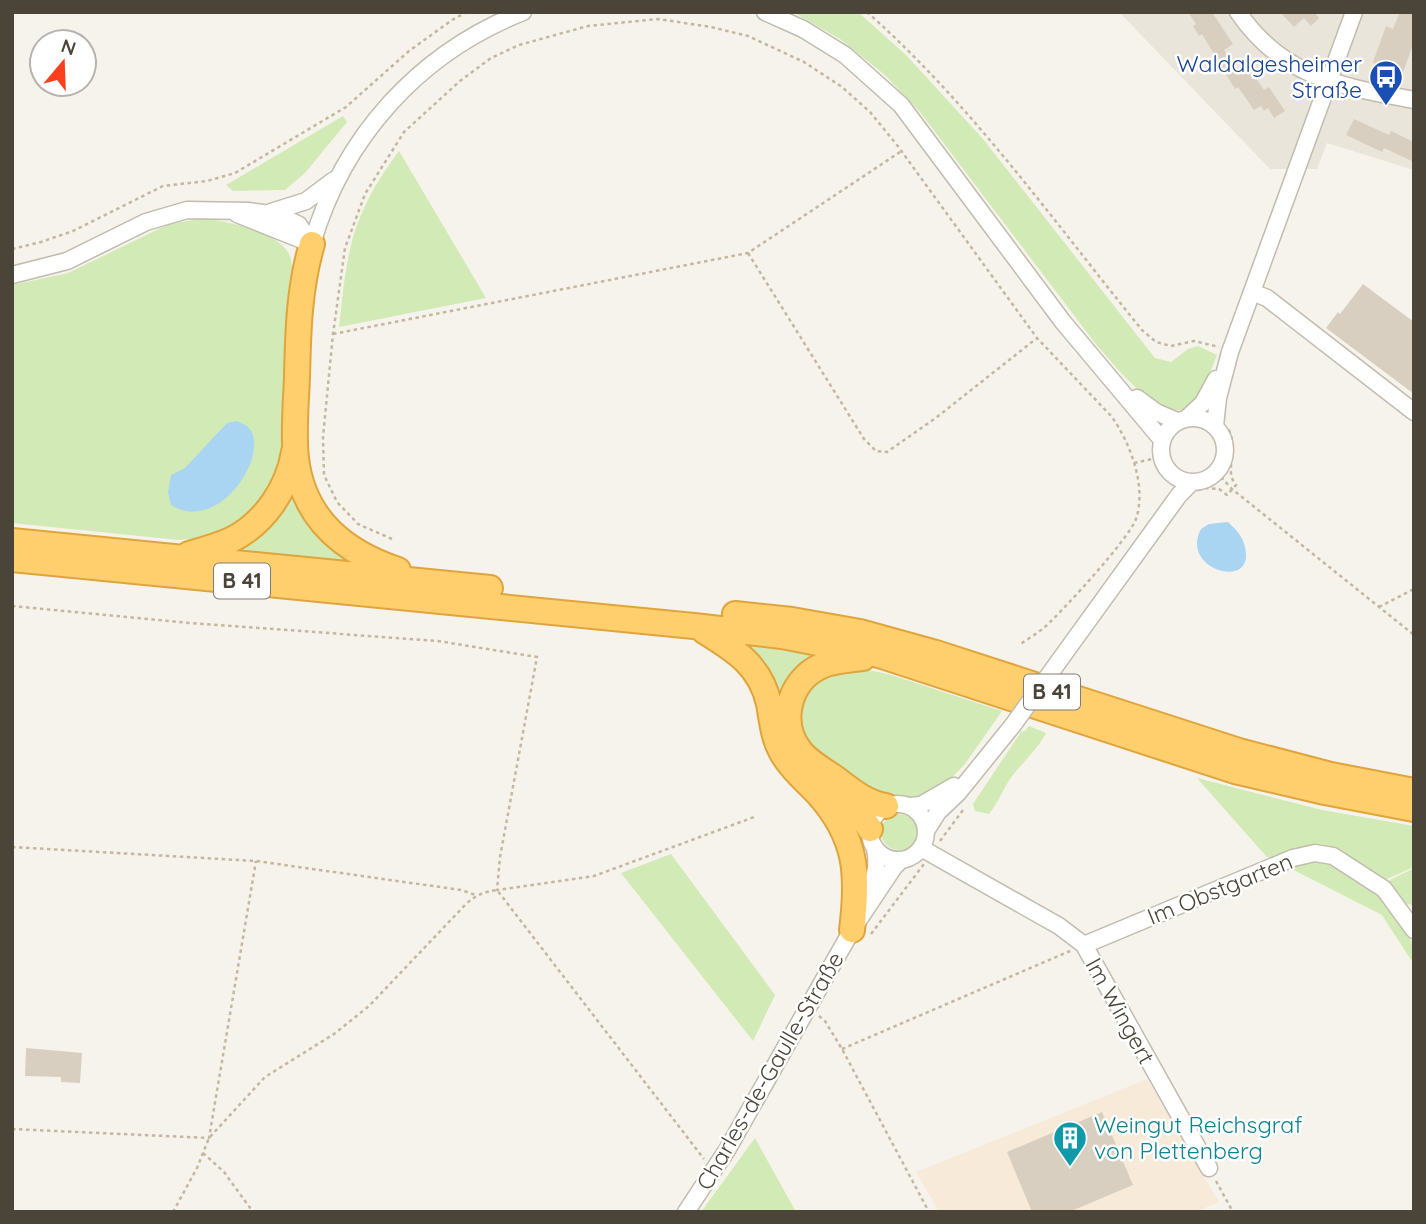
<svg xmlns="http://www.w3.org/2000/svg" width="1426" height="1224" font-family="Quicksand,sans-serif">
<rect width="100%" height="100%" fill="#f6f3ec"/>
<path fill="#eae5da" d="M1119,12H1414V170L1327,143L1317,169H1270Z"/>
<path fill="#f7ead8" d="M1147,1079L1219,1202L1195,1212H939L916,1172Z"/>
<path fill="#d2eab5" d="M793,12H858L906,55L983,139L1155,358L1171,362L1188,349L1198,346L1217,355C1211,369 1206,389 1196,400C1168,436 1117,367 1098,347L920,112L885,75L840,39Z
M343,116L347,122L305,173L285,190L233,191L226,185Z
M399,151L486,298L339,327C342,302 344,275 350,250C357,215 377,180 399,151Z
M205,218C230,223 275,230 289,254C293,261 292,273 293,281L286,446L277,487L251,519L221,536L178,540L12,523V285L68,273L169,224Z
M293,488L360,564L224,550Z
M735,639L826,654L782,706Z
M863,669L888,674L1002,711L965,764L937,793L918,799L906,796L881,797L813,752L797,724L801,695L824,673Z
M1029,726L1046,733C1037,751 1021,763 1010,779C1002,791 998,803 989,814L975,811L973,804L1021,732L1025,731Z
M1197,778L1322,810L1414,826V867L1387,879L1383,895C1397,915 1414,933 1414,958L1411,960L1382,915L1266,856Z
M881 832a18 18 0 1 1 36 0a18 18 0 1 1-36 0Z
M671,854L775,995L753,1041L621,873Z
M1414,868V905L1406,904L1387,887L1388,881Z
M755,1138L796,1212H701Z"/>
<path fill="#a9d4f2" d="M237,421C240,423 244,424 247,426C274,449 220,536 171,505L168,492L171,475L185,468L227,423Z
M1228,522C1239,532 1245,540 1246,554C1248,589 1180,568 1201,529L1209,524Z"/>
<path fill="#d8cfc1" d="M1188,12H1212L1233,44L1224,50L1238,71L1247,65L1264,90L1269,87L1285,111L1274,118L1268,108L1264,111L1261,106L1254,110L1238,87L1235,89L1202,34L1199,36L1193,26L1196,24Z
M1280,12H1314L1319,18L1311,26L1304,18L1294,27Z
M1400,12H1414V42L1402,75L1375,65L1373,62L1386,26L1393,29Z
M1354,119L1389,135L1391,131L1414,142V162L1384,148L1382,152L1346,135Z
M1363,284L1414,322V394L1326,328L1338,312L1340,314Z
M26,1048L82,1053L80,1083L61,1082V1077L25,1076Z
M1102,1112L1133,1185L1069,1212H1032L1007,1152Z"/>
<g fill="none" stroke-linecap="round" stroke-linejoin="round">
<g stroke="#c2bbae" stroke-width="19">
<path id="minor" d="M765,12L803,29L845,55L901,105L1063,322L1162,440
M1238,12C1283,78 1341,86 1414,100
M271,212L306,201L334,180
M237,214L312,244
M312,244C343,137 419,53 523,12
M12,275L67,261L146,222L187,210L248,211L279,215L299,225L312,244
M1252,292L1267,298L1414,412
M1137,398L1156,412L1177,421
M1161 450a32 32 0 1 1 64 0a32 32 0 1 1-64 0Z
M1187,418L1203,403L1216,379
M1215,426L1218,398L1230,352L1354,12
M1059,661L1179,495L1192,482
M870 832a28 28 0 1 1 56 0a28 28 0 1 1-56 0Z
M909,806L921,805L954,786
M926,831L938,812L958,793L1013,725
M921,848L1059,926L1084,945L1209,1168
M867,895C874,879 879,866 875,849
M1084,945L1293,858L1315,853L1333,856L1384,889L1414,930
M686,1212L727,1150L852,930L894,867L901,860"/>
</g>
<g stroke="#e0a43c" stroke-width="28">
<path id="highway" d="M312,244C299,288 298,332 297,377C296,404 293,432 296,458C303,519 344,552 398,570
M12,541L490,588
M189,554C203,550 218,546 231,540C265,523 288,488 294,452
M12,559L694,626L782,636L879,655L1235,771L1325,792L1414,809
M735,614L792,620L860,632L936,653L1239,751L1331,775L1414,791
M704,631C735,650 761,666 769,704C772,720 773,736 781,751C790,768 806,781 819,795C857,838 859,875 852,930
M863,658C850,660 834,660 821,666C788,681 778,724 801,752C810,763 824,770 835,778C851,790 866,803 886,806
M838,797L857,810L870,829"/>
</g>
<path stroke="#c4b79f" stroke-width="2.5" stroke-dasharray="3.5 3.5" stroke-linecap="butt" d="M867,12C972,105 1054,222 1142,330L1156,342L1171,346L1194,341L1219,347
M12,249L41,242L73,231L163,186L207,181L235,173L346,107L409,51L452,20L467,12
M748,253L864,439L876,451L887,452L937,417L1037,338
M333,334L748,253L900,152
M1134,463L1162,457
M1216,472L1232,489L1414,635
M1205,488L1219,489L1227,495L1236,485C1223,469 1240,453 1228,428
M392,539L358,524L337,502L324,475L323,437L333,334L345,248L365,194L404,132L460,81L491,58L519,45L588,26L658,19L711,27L748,36L804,62L842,87L870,112L897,145L1037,338L1112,417C1130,443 1147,486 1136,519C1128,540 1065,608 1046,626C1038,633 1028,639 1019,645
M12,606L190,623L438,641L537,657L500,857L497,890L594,876L757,816
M1379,607L1414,589
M940,841L963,810
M12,847L256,861L461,890L476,895
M871,934L924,864
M819,1016L825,1021L842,1049L929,1212
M842,1049L1070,951
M12,1129L209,1138L256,861
M203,1153L224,1172L253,1212
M1216,1181L1233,1212
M173,1212L197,1168L209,1138L265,1077L334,1034L369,1006L466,904C476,895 483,892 497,890L704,1159"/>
<use href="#minor" stroke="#fff" stroke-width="16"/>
<use href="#highway" stroke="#ffcf6e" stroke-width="24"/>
<g stroke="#c2bbae" stroke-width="19" stroke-linecap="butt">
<path id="minor-bridge" d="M1013,725L1059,661"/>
</g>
<use href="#minor-bridge" stroke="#fff" stroke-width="16"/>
</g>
<defs>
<g id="bus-pin" transform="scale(1.75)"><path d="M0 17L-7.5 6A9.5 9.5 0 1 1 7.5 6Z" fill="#1a4fb4" stroke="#fff"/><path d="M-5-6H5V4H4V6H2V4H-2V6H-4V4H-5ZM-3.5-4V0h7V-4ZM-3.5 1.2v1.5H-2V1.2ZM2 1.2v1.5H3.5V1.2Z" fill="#fff"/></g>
<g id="building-pin" transform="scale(1.75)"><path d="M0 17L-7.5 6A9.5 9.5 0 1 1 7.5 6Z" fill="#0f9aa8" stroke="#fff"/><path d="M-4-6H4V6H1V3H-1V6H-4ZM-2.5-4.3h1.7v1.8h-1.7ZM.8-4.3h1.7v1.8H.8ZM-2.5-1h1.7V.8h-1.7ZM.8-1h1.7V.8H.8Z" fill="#fff"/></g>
</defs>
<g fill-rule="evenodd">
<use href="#bus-pin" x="1386" y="77"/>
<use href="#building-pin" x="1070" y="1138"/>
</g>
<g text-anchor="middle" stroke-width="5" stroke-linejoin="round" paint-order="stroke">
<g fill="#fff" stroke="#817c74" stroke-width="2">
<rect x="214" y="563.5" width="56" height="35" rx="5"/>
<rect x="1024" y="674.5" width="56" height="35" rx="5"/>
</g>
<g font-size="21" font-weight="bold" fill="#4b4439">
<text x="242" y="588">B 41</text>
<text x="1052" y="699">B 41</text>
</g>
<g font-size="23" fill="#164399" stroke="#fff" text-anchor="end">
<text x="1362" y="72">Waldalgesheimer<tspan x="1362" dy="26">Straße</tspan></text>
</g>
<g font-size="23" fill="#4b4439" stroke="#fff">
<text transform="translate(1220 889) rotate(-22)" y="8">Im Obstgarten</text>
<text transform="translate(1120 1011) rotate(61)" y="8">Im Wingert</text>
<text transform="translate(770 1071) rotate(-60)" y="8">Charles-de-Gaulle-Straße</text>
</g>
<g font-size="23" fill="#0d838f" stroke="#fff" text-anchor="start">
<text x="1094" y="1133">Weingut Reichsgraf<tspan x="1094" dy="26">von Plettenberg</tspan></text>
</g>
</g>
<rect width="1426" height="1224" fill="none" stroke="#4b4439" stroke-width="28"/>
<g transform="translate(63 63) rotate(19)"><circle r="33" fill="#ffffff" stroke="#b7b4b0" stroke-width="2"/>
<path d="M0-5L12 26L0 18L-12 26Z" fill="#fc3f1d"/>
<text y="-10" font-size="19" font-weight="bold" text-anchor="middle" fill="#4b4439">N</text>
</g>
</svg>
